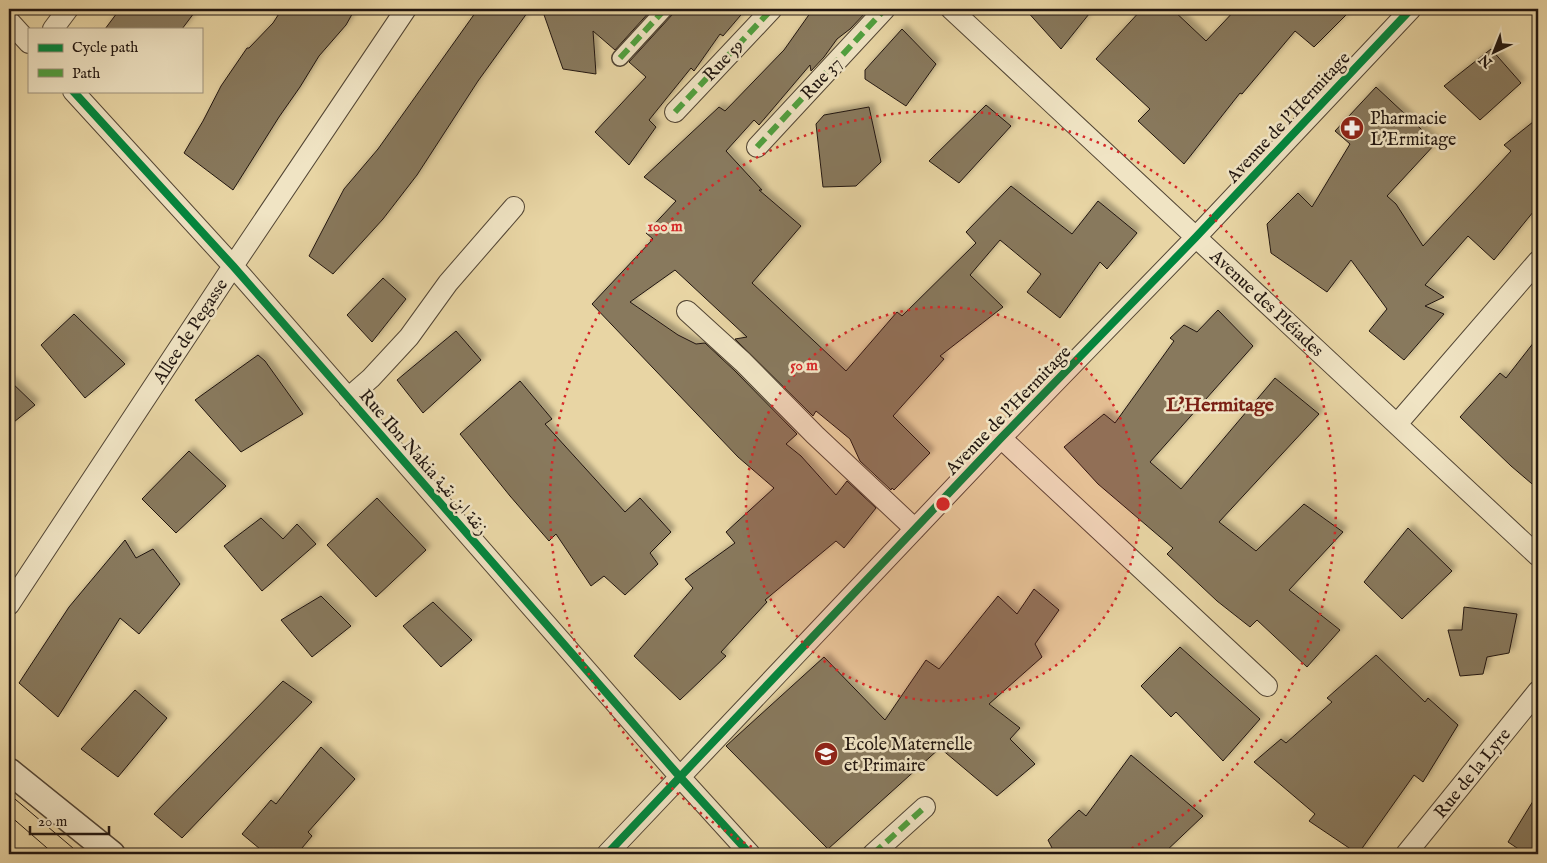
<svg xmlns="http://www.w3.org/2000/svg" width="1547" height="863" font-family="'IM FELL English',Amiri,serif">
<defs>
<filter id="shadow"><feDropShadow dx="4.5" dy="-4.5" stdDeviation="2.5" flood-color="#0004"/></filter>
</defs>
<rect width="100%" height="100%" fill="#e8d5a4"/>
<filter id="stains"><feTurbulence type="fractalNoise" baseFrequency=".004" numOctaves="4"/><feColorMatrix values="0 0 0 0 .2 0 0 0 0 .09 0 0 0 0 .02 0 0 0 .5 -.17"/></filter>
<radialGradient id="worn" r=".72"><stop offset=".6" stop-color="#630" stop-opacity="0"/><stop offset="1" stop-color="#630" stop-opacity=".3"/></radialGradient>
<path fill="#88795d" stroke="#211610" filter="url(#shadow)" d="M120,9H197L182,29H105Z
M282,9H355L346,25L319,56L300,87L279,117L233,190L184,153L203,121L221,86L247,48H249L273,23Z
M478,9H530L478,81L417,175L383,219L333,274L309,256L344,189L378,149Z
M542,9H652L615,50L593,31L596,74L563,69Z
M674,9H746L723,36L720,34L694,71L691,68L649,120L656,127L629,165L595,132L646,77L629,62L672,15Z
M813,9H869L850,29L837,39L824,57L811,71L810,65L759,125L754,120L726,151L762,190H759L801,226L752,283L846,371L897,312L902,316L976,243L966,232L1011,186L1072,234L1098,201L1137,233L1107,269L1100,262L1060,318L1027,292L1041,274L1000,240L970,275L1003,307L940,356L944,359L893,416L930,453L894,490L892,488L891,490L860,461L850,439L816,411L813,416L735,339L747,337L675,270L630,302L678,335L696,344L705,343L735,371L797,434L786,444L801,456L836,495L847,481L876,508L844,548L836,541L765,600L767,602L721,652L726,656L680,700L634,656L693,588L685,579L735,543L726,532L774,488L738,457L592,304L653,239L646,233L676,201L644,177L719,107L725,111L784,50Z
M1025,9H1093L1061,49Z
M1142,9H1172L1206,41L1236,9H1352L1314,47L1295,31L1242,94L1240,93L1184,164L1138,121L1150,109L1096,59Z
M902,29L936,64L906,106L865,79V70Z
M1491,49L1521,83L1480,120L1444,86Z
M1376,87L1436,143L1387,196L1396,204L1423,246L1511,151L1504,145L1538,118V206L1494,260L1468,236L1425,285L1444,297L1425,306L1444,314L1404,360L1369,331L1387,309L1351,260L1327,292L1271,253L1267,224L1298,193L1312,207L1350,144L1335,131Z
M986,105L1011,126L959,183L929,161Z
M869,107L881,162L856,186L823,187L816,124L824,115Z
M383,278L406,299L372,342L347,315Z
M1218,310L1253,346L1150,462L1181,489L1275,378L1319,414L1219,522L1256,551L1304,504L1343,532L1289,590L1340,630L1307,667L1257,620L1250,627L1217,601L1167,554L1173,548L1098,484L1064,447L1104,414L1115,423L1174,341L1170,338L1184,325L1197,332Z
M74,314L125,364L85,398L41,345Z
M456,331L481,360L423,413L397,380Z
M1538,337V489L1511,466L1460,417L1500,373L1506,378Z
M258,355L265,361L303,414L241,452L195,400Z
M9,380L35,405L9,426Z
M520,381L552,419L545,424L625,512L640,498L671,532L650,553L658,564L625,595L604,576L591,586L556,534L549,541L510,496L460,434Z
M189,451L226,486L176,533L142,499Z
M377,498L426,550L376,597L327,545Z
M261,518L283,539L297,524L316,544L262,591L224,546Z
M1408,528L1452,571L1402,619L1364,582Z
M125,540L136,558L153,549L180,584L139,634L120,618L58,717L19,683L69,607Z
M1034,589L1059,610L1035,644L1042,657L989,704L1020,728L1010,739L1035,764L997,796L940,748L828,849L726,746L824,657L885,720L926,660L939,669L998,596L1017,614Z
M321,596L351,626L312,657L281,620Z
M433,602L472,640L441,667L403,626Z
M1464,607L1517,614L1509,653L1487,657L1483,674L1460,676L1448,630H1462Z
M1180,647L1260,719L1223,761L1176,712L1171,717L1141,686Z
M1376,655L1425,702L1428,698L1458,725L1423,782L1414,775L1358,854L1309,821L1315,814L1254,762L1281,739L1286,743L1332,702L1327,698Z
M283,681L312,702L182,838L154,814Z
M135,690L167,718L118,777L81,749Z
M321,747L355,779L308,832L312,836L297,854H266L242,834L271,800L276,804Z
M1131,755L1203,816L1163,854H1055L1048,840L1079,810L1086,816Z
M1538,793V854H1526L1508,842Z"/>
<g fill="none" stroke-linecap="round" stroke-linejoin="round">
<g stroke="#534635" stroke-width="18">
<path id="pedestrian" d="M620,58L665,9"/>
</g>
<g stroke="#534635" stroke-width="22">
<path id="minor" d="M951,9L1538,556
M9,21L29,43
M53,29L68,9
M73,91L233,266L680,777L750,854
M675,112L772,9
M757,147L885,9
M687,311L743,362L815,435L915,529
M348,398L371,378L409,337L448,283L514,207
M1397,424L1538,261
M1001,438L1267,686
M9,605L233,266L406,9
M607,854L1001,438L1196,237L1411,9
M873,854L925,807
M1406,854L1538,691"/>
</g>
<g stroke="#534635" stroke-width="28">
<path id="tertiary" d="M9,771L112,854"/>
</g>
<use href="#pedestrian" stroke="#f0e4c4" stroke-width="15"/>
<use href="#minor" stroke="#f0e4c4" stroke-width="20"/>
<use href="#tertiary" stroke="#f0e4c4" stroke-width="25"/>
<path stroke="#211610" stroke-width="1" d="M9,794L80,854
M9,815L54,854"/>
<path stroke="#50a13f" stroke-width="6" stroke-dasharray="12 6" stroke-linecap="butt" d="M620,58L665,9
M675,112L772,9
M757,147L885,9
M873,854L925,807"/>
<g stroke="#f0e4c4" stroke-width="11">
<path id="cycleway" d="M73,91L233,266L680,777L750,854
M607,854L1001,438L1196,237L1411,9"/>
</g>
<use href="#cycleway" stroke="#00873e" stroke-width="8"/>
</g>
<circle cx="943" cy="504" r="197" fill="#d62828" fill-opacity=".12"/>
<g fill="none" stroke="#d62828" stroke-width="2.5" stroke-dasharray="2.5 5">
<circle cx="943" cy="504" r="197"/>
<path d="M765 854A393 393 0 1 1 1121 854"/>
</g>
<defs>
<g id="pharmacy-disc" transform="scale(1.25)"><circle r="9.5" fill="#8f2418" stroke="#f0e4c4"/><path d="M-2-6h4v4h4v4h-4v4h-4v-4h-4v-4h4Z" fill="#fff"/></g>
<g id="school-disc" transform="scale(1.25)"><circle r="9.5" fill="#8f2418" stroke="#f0e4c4"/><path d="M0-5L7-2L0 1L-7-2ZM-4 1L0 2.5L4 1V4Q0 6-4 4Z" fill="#fff"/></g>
</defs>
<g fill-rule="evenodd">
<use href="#pharmacy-disc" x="1352" y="128"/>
<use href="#school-disc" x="826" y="754"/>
</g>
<g text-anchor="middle" stroke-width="5" stroke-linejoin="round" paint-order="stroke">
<g font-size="18" fill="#211610" stroke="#f0e4c4">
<text transform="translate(723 60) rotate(-47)" y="6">Rue 59</text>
<text transform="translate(821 78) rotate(-47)" y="6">Rue 37</text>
<text transform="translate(1288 117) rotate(-47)" y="6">Avenue de l'Hermitage</text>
<text transform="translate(1267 303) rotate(43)" y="6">Avenue des Pléiades</text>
<text transform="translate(190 331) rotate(-57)" y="6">Allee de Pegasse</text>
<text transform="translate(1008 410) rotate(-46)" y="6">Avenue de l'Hermitage</text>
<text transform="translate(424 462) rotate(49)" y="6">Rue Ibn Nakia زنقة ابن نقية</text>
<text transform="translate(1472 773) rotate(-51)" y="6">Rue de la Lyre</text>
</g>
<g font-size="18" fill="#211610" stroke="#f0e4c4" text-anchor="start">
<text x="1370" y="124">Pharmacie<tspan x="1370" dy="21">L'Ermitage</tspan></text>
<text x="844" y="750">Ecole Maternelle<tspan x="844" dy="21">et Primaire</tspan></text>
</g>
<g font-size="20" font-weight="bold" fill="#7a1f14" stroke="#f0e4c4">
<text x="1220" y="411">L'Hermitage</text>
</g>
</g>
<circle cx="943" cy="504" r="8" fill="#d62828" stroke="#f0e4c4" stroke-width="2.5"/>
<g font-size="15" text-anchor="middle" font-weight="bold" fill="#d62828" stroke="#f0e4c4" stroke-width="5" stroke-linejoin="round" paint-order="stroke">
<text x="665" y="231">100 m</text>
<text x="804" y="370">50 m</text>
</g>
<rect width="1547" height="863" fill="none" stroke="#e8d5a4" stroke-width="30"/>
<rect x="10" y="10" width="1527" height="843" fill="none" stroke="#211610" stroke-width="2.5"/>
<rect x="15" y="15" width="1517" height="833" fill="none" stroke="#211610"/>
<rect x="28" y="28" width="175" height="65" fill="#f0e4c4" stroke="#9d927c"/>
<rect x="38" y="44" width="25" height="8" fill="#00873e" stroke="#9d927c"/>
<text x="72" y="52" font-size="15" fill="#211610">Cycle path</text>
<rect x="38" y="69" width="25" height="8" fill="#50a13f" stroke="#9d927c"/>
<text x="72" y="78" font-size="15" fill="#211610">Path</text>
<g transform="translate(1494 52) rotate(223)" stroke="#f0e4c4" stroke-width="4" paint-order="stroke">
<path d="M0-4L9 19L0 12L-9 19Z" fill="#211610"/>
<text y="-8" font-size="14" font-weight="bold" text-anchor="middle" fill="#211610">N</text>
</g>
<path d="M30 826v8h79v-8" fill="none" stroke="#211610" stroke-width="2.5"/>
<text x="38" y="826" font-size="15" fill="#211610" stroke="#f0e4c4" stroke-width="4" paint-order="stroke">20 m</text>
<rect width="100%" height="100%" filter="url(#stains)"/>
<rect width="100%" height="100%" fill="url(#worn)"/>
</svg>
